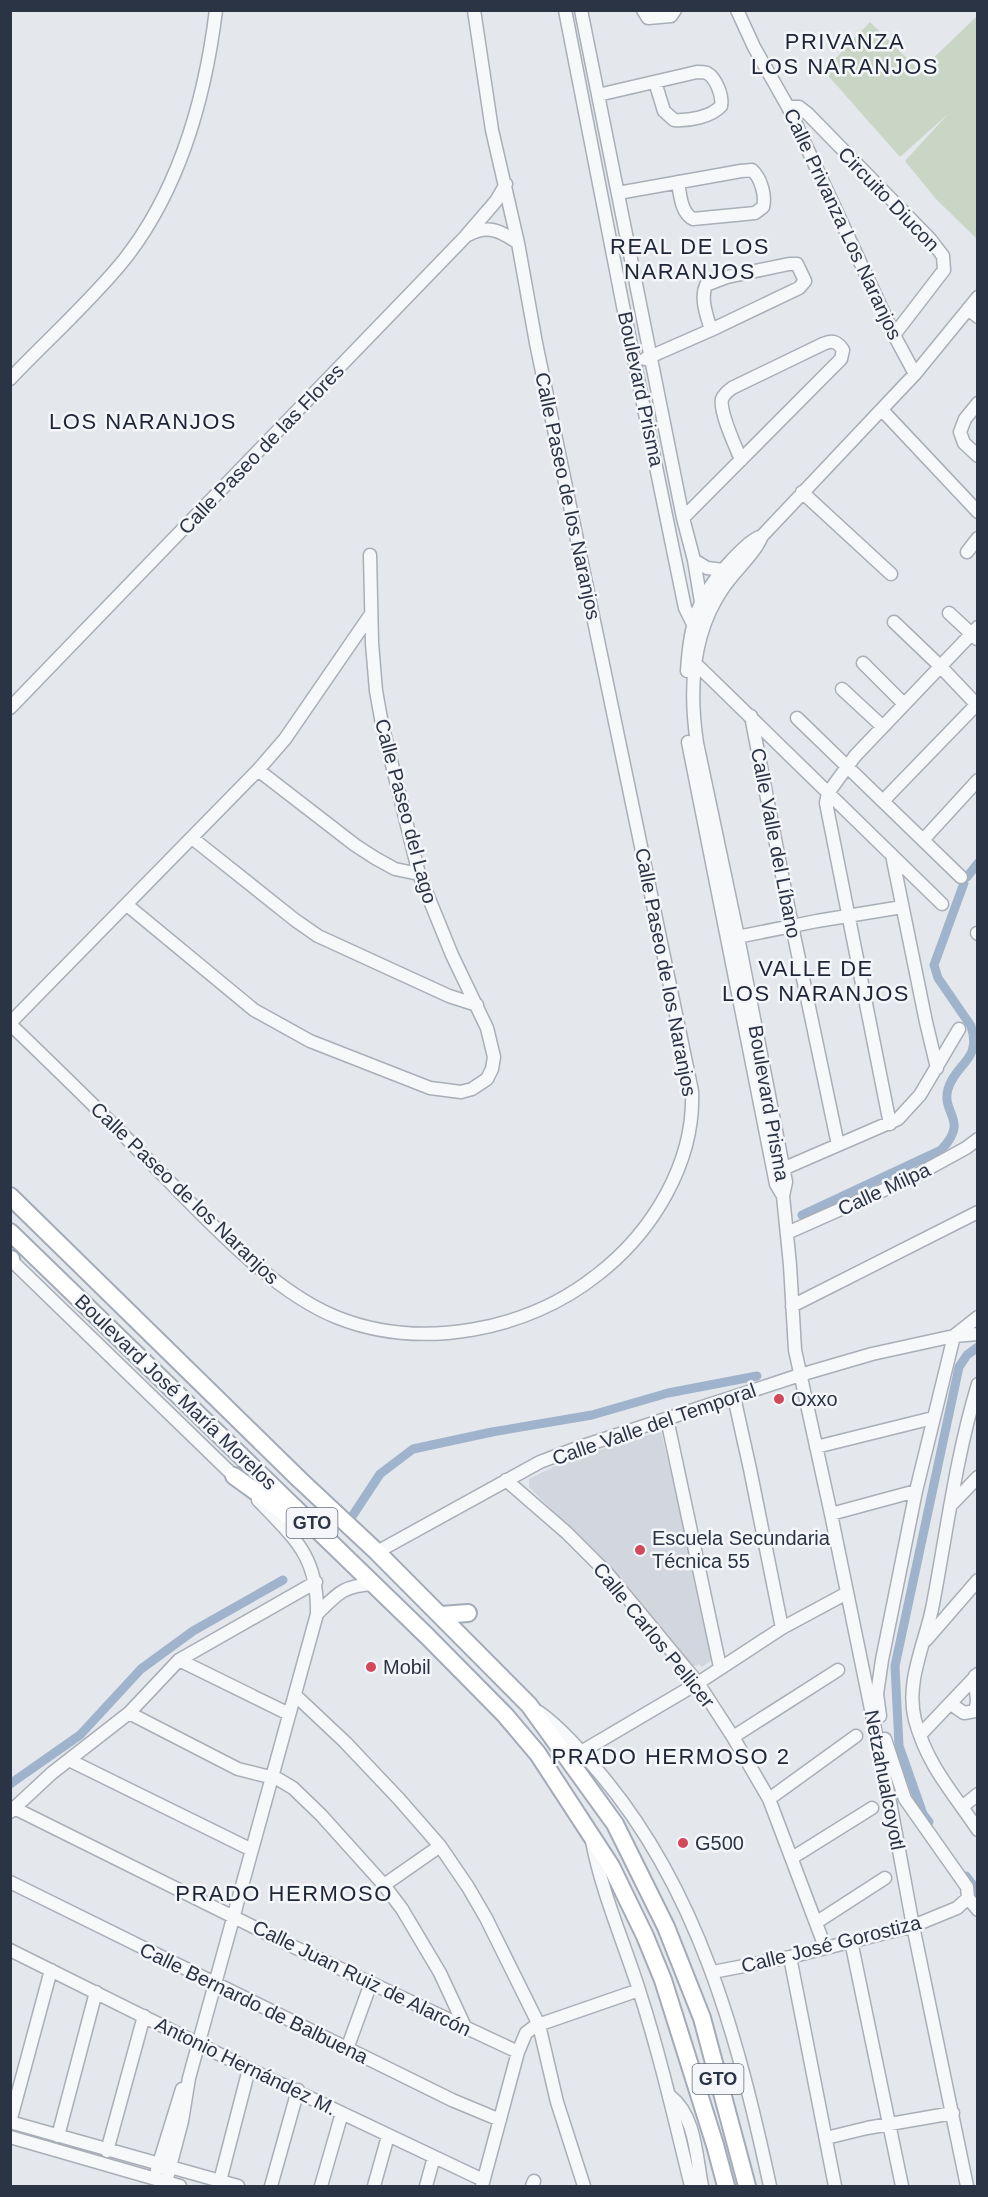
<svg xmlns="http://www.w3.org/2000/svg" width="988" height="2197" font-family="Arial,sans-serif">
<rect width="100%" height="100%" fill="#e4e7ec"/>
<path fill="#d2d6de" d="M661,1431L699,1594L711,1656L713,1659L702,1667L699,1664L693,1667L674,1642L597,1555L529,1487V1479L565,1461Z"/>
<path fill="#c9d6c5" d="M977,16V239L936,199L905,161L948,114L900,157L824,71L870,22L920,71Z"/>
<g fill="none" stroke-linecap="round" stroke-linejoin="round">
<path stroke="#9fb4cc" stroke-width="9" d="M967,877L978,863
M802,1215L941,1150C970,1120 941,1114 948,1089C956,1062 982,1061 971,1026L938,978L934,965L964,883
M353,1515L380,1474L413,1449L492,1432L592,1415L668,1393L757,1376
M10,1784L80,1735L141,1669L193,1631L283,1580
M929,1822L923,1814L899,1746L895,1666L959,1367L967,1355L978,1347
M966,1876L978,1892"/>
<g stroke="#a9aeb7" stroke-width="15">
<path id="minor" d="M565,10L623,306L685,608L695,628
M581,10L683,518L694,560L701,602
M643,10L648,18L671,16L675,10
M737,10L754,47L788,107L894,335L915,374
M598,95L697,72C700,72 704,72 707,73C716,78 723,96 721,106C711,117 689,121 674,120L664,111L655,82
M788,107H799L808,114L930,239L943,256L944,270L894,335
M618,193L741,171L752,170C761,178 766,196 763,207L755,213L693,219C681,213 680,194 678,182
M468,235C488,224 501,231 518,243
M968,309L978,317
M645,359L711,330L799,288L805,281L797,264H789L727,277L706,285C700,299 707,316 711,330
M10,379C48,339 90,302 124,260C180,189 205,99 216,10
M978,403L965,419L960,432L964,443L978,456
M882,410L978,512
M802,492L891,574
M683,518L841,359L843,350C837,341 832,340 823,344L732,388C728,391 724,394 722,399C719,412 736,447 741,460
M967,552L978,538
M694,560L707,568L723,570
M949,613L977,639
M894,622L940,666L978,706
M695,663L942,904
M863,663L904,704
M687,671C690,623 697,597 731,561C740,552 748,542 759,537
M842,689L883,727
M10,708L465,237L496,201L506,184
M751,716L792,926L838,1145
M797,718L961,877
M688,742L776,1184L783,1196
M258,770L355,845L375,858L395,869L419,874
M883,801L978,703
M192,838L295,920L318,936L449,996L477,1005
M923,840L978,780
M892,855L926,1022L937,1068
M127,905L254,1010L310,1041L430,1088L461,1092L472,1089L487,1079L492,1069L494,1057L487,1028L452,955L419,874L382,724L376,691L372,643L370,555
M977,933L978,934
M732,938L817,921L902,907
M10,1023L258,770L285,739L371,614
M10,1024C60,1072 109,1120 157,1169C207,1219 270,1290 336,1317C420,1351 527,1331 597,1275C653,1232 695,1162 692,1091L536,343L518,243L492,130L474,10
M890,1124L826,803L828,793L855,756L978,627
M778,1171L898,1119L920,1095L959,1029
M787,1233L913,1177L966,1148L978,1139
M10,1259L239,1481
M792,1306L978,1212
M954,1336L978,1317
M978,1384C956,1456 947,1530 933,1604C926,1642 905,1681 915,1720C928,1767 952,1791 978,1830
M734,1397L750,1469L782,1628
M667,1419L720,1667
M816,1447L933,1418
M506,1480L567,1533L607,1573L698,1683L733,1737L769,1799L825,1947
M258,1500C295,1539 318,1556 317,1614
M950,1506L978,1477
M831,1514L916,1491
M377,1552L540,1462L577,1448L800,1375L872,1354L954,1336L978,1334
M926,1640L978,1580
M179,1660L289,1714
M295,1695L345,1742L399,1799L440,1846L468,1887L486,1918L539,2025L557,2102L584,2186
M951,1704L964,1713L975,1711
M975,1711L977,1702L975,1676
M539,1712C561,1728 579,1749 597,1770C698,1887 738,2038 770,2186
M129,1713L238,1769L278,1779L293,1788L321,1815L384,1885L402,1909L440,1973L466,2029
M880,1716L877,1694L882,1660L916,1491L954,1336
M920,1735L978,1674
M733,1737L838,1670
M581,1752L698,1683L782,1628L847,1593
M69,1760L252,1850
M769,1799L856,1736
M962,1807L978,1794
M14,1808L294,1947L518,2052
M10,1812L52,1773L129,1713L179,1660L316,1582
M592,1841C602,1893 623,1940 639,1990C660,2055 675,2121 691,2186
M792,1858L872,1808
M10,1882L452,2100L500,2120
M384,1885L440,1846
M968,1898L978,1910
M817,1922L885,1878
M851,1941L902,2186
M10,1950L249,2069L483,2180
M790,1957L835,2186
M713,1972L790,1957L913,1926L957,1908L968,1898L967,1887L905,1799L885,1739
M347,2049L371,1983
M670,2096C696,2116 696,2157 702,2186
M10,2122L238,2186
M10,2122L51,1970
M58,2136L96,1992
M10,2137L180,2186
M826,2138L867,2128L953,2113
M107,2151L144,2016
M157,2170L182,2089
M220,2181L249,2069
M165,2186L182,2121L189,2078L317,1614C339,1592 343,1586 374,1584
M271,2186L298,2090
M321,2186L342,2113
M374,2186L388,2136
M426,2186L434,2157
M482,2186L518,2052L526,2033L535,2026L639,1990
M532,2186L534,2181
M967,2186L913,1926L891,1807L831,1514L795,1350L790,1265L783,1196L786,1182L738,937L697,743C689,690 692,633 723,588C735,570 754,555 762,536L915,374L978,297"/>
</g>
<g stroke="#a3abb8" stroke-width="20">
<path id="major" d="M10,1196L300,1480L377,1552L529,1705L615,1824L666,1927L702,2018L747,2186
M10,1232L427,1636L505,1715L538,1754L611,1866L645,1936L663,1980L715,2145L726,2186
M10,1259H11
M234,1476L299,1523
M441,1615L468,1613"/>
</g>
<use href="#minor" stroke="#f7f8fa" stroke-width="12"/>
<use href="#major" stroke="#fff" stroke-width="16"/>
</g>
<g fill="#d1495b" stroke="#f4f6f9" stroke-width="2">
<circle cx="779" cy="1399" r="6"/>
<circle cx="640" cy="1550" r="6"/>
<circle cx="371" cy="1667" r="6"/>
<circle cx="683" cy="1843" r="6"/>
</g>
<g text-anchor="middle" stroke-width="5" stroke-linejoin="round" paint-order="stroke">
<g fill="#f4f6f9" stroke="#676e7b" stroke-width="1.5">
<rect x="286.5" y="1508" width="51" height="30" rx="4.5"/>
<rect x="692.5" y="2064" width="51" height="30" rx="4.5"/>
</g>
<g font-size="18" font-weight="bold" fill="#2b3445">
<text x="312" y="1529">GTO</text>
<text x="718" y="2085">GTO</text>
</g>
<g font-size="20" fill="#2b3445" stroke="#f4f6f9">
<text transform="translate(889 199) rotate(46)" y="7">Circuito Diucon</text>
<text transform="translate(843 224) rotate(65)" y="7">Calle Privanza Los Naranjos</text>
<text transform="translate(641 389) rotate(78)" y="7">Boulevard Prisma</text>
<text transform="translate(261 449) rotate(-46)" y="7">Calle Paseo de las Flores</text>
<text transform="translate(568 496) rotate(78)" y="7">Calle Paseo de los Naranjos</text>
<text transform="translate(406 811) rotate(75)" y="7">Calle Paseo del Lago</text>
<text transform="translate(776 843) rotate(79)" y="7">Calle Valle del Líbano</text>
<text transform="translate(666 972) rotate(79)" y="7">Calle Paseo de los Naranjos</text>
<text transform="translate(769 1103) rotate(80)" y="7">Boulevard Prisma</text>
<text transform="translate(884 1189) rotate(-25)" y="7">Calle Milpa</text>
<text transform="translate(185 1193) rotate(44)" y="7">Calle Paseo de los Naranjos</text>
<text transform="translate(176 1392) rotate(44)" y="7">Boulevard José María Morelos</text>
<text transform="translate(654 1424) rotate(-19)" y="7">Calle Valle del Temporal</text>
<text transform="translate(654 1635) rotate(51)" y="7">Calle Carlos Pellicer</text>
<text transform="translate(885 1780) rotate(79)" y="7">Netzahualcoyotl</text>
<text transform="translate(831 1944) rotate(-14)" y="7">Calle José Gorostiza</text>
<text transform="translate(362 1978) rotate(26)" y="7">Calle Juan Ruiz de Alarcón</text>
<text transform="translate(254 2003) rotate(26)" y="7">Calle Bernardo de Balbuena</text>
<text transform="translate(246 2066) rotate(26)" y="7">Antonio Hernández M.</text>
</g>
<g font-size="20" fill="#2b3445" stroke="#f4f6f9" text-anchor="start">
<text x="791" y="1406">Oxxo</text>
<text x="652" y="1545">Escuela Secundaria<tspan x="652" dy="23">Técnica 55</tspan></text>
<text x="383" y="1674">Mobil</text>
<text x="695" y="1850">G500</text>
</g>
<g font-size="22" letter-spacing="1.5" fill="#1d2536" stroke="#f4f6f9">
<text x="845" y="49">PRIVANZA<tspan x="845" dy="25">LOS NARANJOS</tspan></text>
<text x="690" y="254">REAL DE LOS<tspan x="690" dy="25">NARANJOS</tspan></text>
<text x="143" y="429">LOS NARANJOS</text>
<text x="816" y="976">VALLE DE<tspan x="816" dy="25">LOS NARANJOS</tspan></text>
<text x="671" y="1764">PRADO HERMOSO 2</text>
<text x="284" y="1901">PRADO HERMOSO</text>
</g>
</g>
<rect width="988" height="2197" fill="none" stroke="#2b3445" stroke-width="24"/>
</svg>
